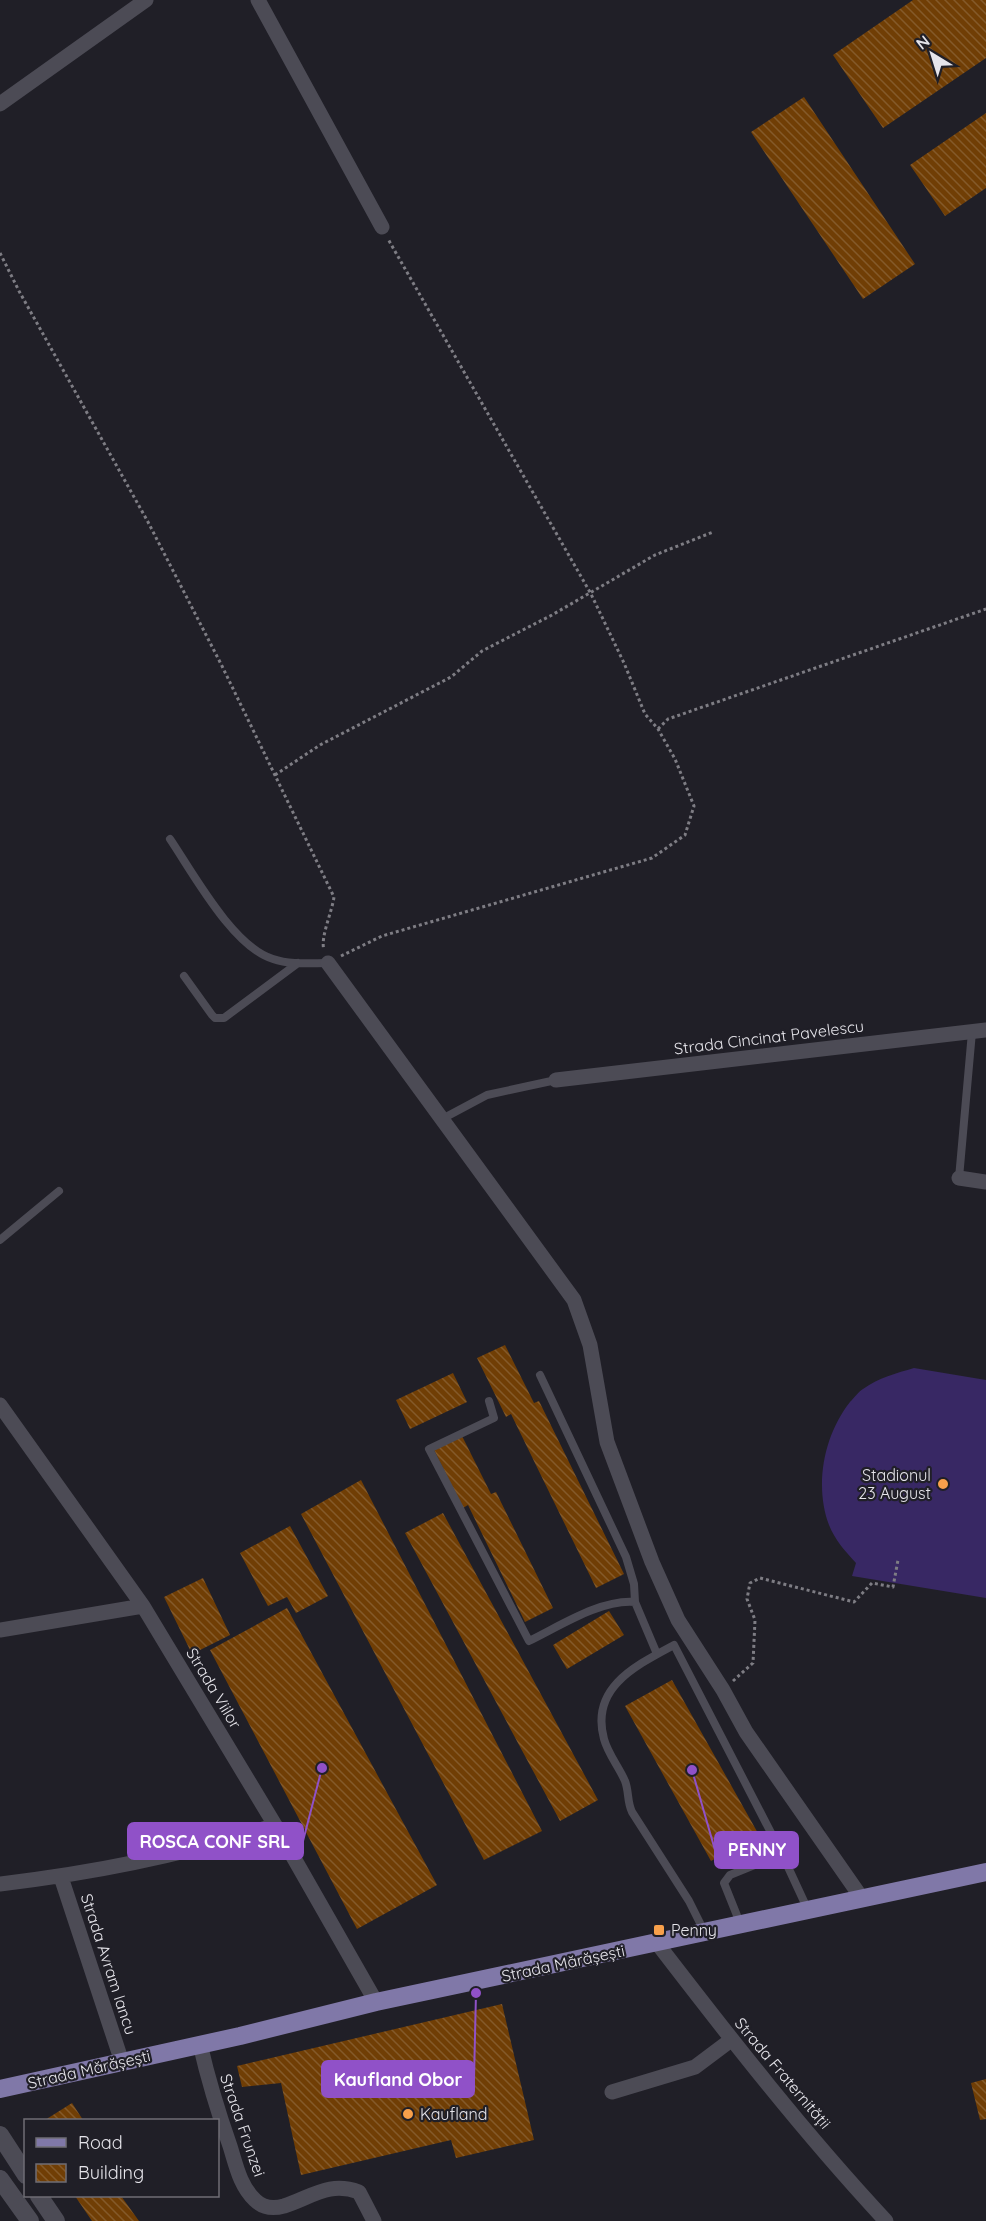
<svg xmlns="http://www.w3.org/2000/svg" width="986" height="2221" font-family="Quicksand,sans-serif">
<defs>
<pattern id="building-back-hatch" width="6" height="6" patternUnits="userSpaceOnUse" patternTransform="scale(1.5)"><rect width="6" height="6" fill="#703e05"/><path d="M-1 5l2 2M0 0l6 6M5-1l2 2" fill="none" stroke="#845a2a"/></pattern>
</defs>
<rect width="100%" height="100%" fill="#201f27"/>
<path fill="#382864" d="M914,1368L986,1380V1598L852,1576L856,1563C845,1551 835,1540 829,1525C814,1485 824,1435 850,1402C854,1398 858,1392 863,1389C878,1378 897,1373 914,1368Z"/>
<path fill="url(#building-back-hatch)" d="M913,0H986V58L883,128L833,55Z
M804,97L915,264L863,299L751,132Z
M986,113V188L945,216L910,165Z
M505,1345L534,1403L539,1401L624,1574L596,1588L511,1414L506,1417L477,1358Z
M453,1373L467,1402L410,1429L396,1400Z
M462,1436L491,1494L496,1492L553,1608L525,1622L468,1505L463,1508L434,1450Z
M361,1480L542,1831L484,1860L301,1514Z
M443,1513L598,1800L560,1821L405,1533Z
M290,1526L328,1596L296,1613L287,1597L268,1606L240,1553Z
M203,1578L230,1635L192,1654L164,1597Z
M287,1608L437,1885L357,1929L210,1650Z
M609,1611L624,1635L567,1669L553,1645Z
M672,1680L759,1835L711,1861L625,1706Z
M502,2004L534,2140L456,2158L451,2140L301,2175L281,2083L242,2087L237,2066Z
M986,2079V2119L980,2120L971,2083Z
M72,2103L83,2120H45Z
M75,2196H121L139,2221H92Z"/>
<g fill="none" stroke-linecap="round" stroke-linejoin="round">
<path stroke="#7e7d84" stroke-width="3" stroke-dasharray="3 3" stroke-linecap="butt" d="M0,253L19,291L148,522L222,666L334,897C332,912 320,938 324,950
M658,729L668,719L986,609
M275,775L320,745L451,677L482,651L552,615L655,555L713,532
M341,956L382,936L652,858L685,835L694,806L675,759L658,729L645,714L624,663L591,594L388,239
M733,1681L753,1663L755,1620L747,1599L750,1583L760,1578L854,1602L872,1583L893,1587L898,1560"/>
<path stroke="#4c4b55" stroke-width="8" d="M170,839C193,873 233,947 273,959C290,965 310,963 328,963
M184,976L212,1015L215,1018H224L298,963
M442,1119L487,1095L556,1080
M959,1178L972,1032
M0,1240L59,1191
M540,1375L626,1557L634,1584L635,1602L657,1654
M489,1401L494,1418L429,1449L529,1641C560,1626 601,1599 635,1602
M740,1923L724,1883L730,1875L782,1854
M704,1931L689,1901L632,1812C627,1802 629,1791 625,1781C619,1767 608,1754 604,1739C590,1688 635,1666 674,1645L782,1854L807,1908"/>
<path stroke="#4c4b55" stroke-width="15" d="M258,0L382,227
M0,104L146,0
M328,963L574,1300L590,1345L607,1442L652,1562L678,1620L723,1690L746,1732L861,1897
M556,1080L986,1030
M959,1178L986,1182
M0,1405L143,1606L275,1825L376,2002
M0,1630L143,1606
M61,1877L122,2062
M0,1884C94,1873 186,1855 275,1825
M657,1943C730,2038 804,2133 886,2221
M200,2044C208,2079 218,2112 230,2146C236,2165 240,2186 255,2200C263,2208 273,2209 284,2206C312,2197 329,2181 359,2192L374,2221
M612,2092L695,2067L731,2040"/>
<path stroke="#4c4b55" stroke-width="18" d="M0,2135L26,2175
M0,2179L30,2221
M39,2196L56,2221"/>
<path stroke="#8078a8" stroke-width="18" d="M0,2089L240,2036L376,2002L986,1872"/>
</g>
<g fill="#f8a04b" stroke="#201f27" stroke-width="2">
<circle cx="943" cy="1484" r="6"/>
<rect x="653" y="1924" width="12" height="12" rx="3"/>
<circle cx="408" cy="2114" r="6"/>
</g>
<g text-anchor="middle" stroke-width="4.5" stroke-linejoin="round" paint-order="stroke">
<g font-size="16" fill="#e5e4ea" stroke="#201f27">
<text transform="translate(769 1037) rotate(-7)" y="6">Strada Cincinat Pavelescu</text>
<text transform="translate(214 1688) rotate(59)" y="6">Strada Viilor</text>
<text transform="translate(563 1963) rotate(-12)" y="6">Strada Mărășești</text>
<text transform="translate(109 1964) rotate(72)" y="6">Strada Avram Iancu</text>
<text transform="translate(89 2069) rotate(-13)" y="6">Strada Mărășești</text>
<text transform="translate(783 2073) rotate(50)" y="6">Strada Fraternității</text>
<text transform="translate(243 2125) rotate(71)" y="6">Strada Frunzei</text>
</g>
<g font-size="16" fill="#e5e4ea" stroke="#201f27" text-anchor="start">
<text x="931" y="1481" text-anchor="end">Stadionul<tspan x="931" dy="18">23 August</tspan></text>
<text x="671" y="1936">Penny</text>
<text x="420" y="2120">Kaufland</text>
</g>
</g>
<path fill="none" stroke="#9051c8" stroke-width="2" d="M322 1768L303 1841M692 1770L715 1850M476 1993L474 2079"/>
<g fill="#9051c8" stroke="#201f27" stroke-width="2">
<circle cx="322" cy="1768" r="6"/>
<circle cx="692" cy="1770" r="6"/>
<circle cx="476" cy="1993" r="6"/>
</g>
<g fill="#9051c8" stroke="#9051c8" stroke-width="2">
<rect x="128" y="1823" width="175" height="36" rx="6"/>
<rect x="715" y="1832" width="83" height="36" rx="6"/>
<rect x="322" y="2061" width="152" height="36" rx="6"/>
</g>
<g font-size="18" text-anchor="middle" font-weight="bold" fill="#fff">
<text x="215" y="1848">ROSCA CONF SRL</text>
<text x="757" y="1856">PENNY</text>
<text x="398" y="2086">Kaufland Obor</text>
</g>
<rect x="24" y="2119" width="195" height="78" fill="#201f27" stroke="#6f6e75" stroke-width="1.5"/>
<rect x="36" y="2138" width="30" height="9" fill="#8078a8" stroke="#6f6e75" stroke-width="1.5"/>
<text x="78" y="2149" font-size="18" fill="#e5e4ea">Road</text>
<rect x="36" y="2164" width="30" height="18" fill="url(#building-back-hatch)" stroke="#6f6e75" stroke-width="1.5"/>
<text x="78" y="2179" font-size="18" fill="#e5e4ea">Building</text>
<g transform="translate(932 54) rotate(322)" stroke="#201f27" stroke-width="4.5" paint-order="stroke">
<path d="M0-4.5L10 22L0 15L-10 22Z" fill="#e5e4ea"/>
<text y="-9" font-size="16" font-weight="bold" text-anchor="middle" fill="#e5e4ea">N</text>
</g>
</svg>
